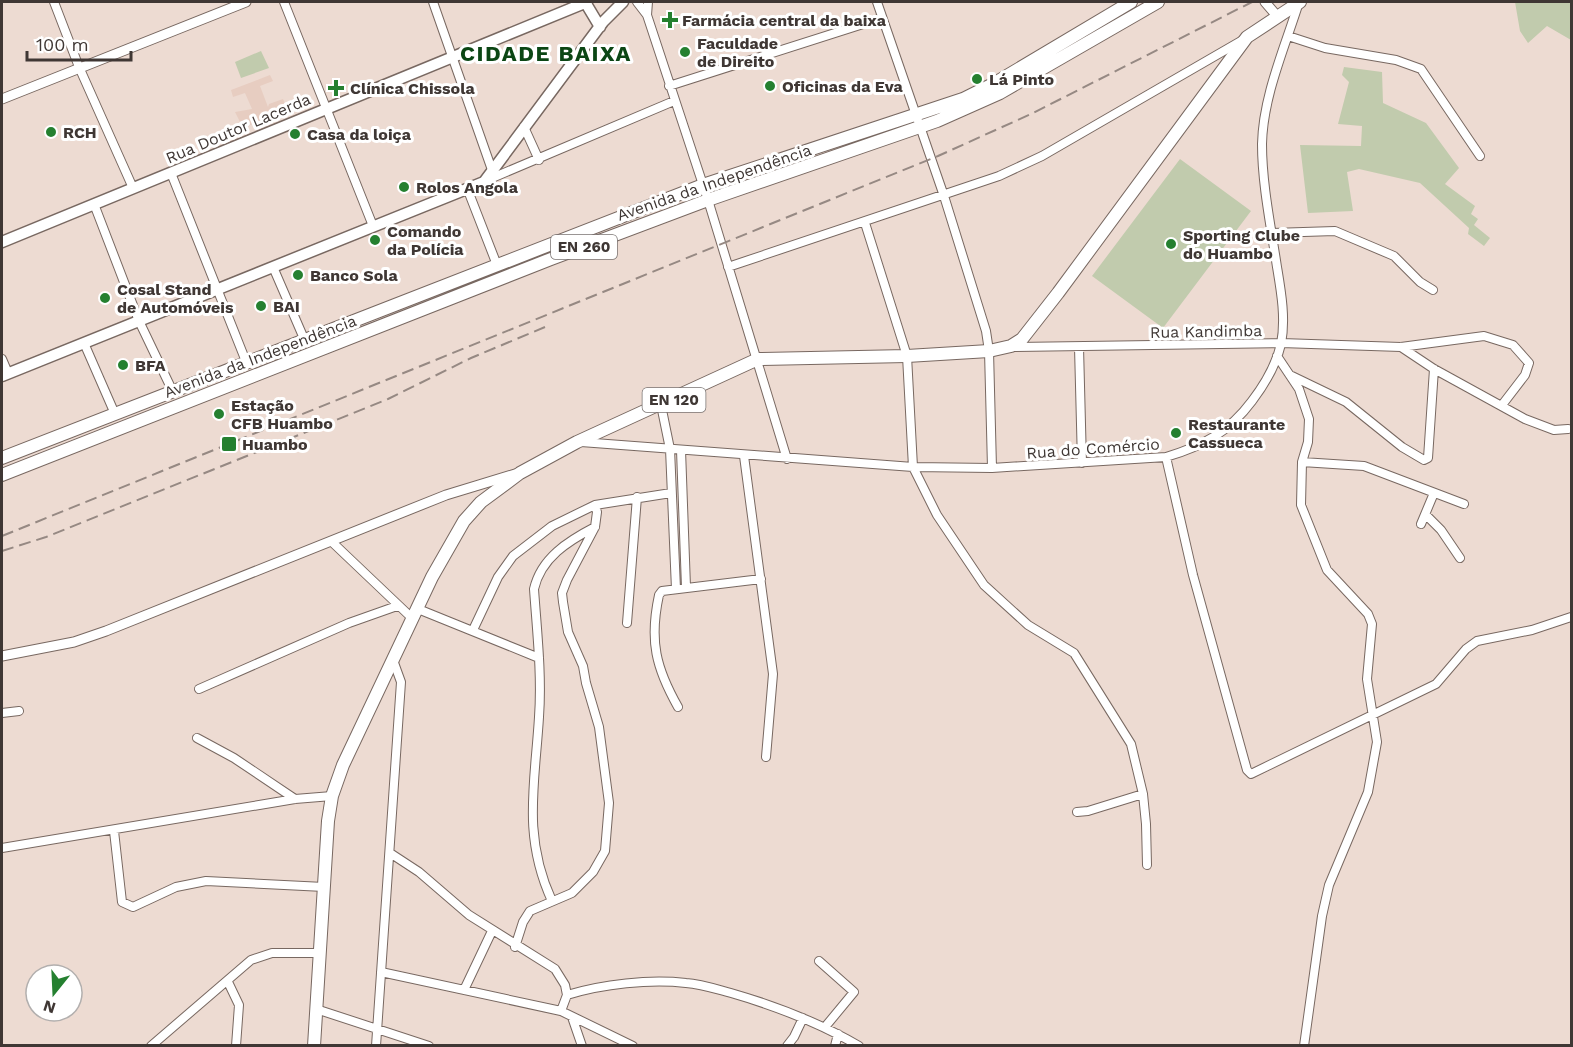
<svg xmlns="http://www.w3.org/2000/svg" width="1573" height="1047" font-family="'Work Sans',sans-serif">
<rect width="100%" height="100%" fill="#eddbd2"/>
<path fill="#e7cdc1" d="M270,75L273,81L260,86L268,107L269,104L283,99L288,110L243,128L235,112L252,109L245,93L233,97L231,90Z"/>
<path fill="#c1cbad" d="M1515,2H1571V40L1547,26L1528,43L1520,31Z
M261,51L269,68L241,78L235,62Z
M1344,67L1382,72L1383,103L1426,123L1459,168L1445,184L1475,206L1471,214L1478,219L1474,225L1490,238L1484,246L1468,234L1469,228L1420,183L1359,169L1347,172L1353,211L1308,213L1300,145L1361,146L1362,126L1338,124L1349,82L1342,75Z
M1180,159L1251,211L1163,328L1092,276Z"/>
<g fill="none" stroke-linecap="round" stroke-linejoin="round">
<g stroke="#786861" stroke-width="10">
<path id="minor" d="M54,2L79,67L133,188
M284,2L373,226
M433,2L492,170
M637,2L647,15L708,200L787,459
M877,2L944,196L986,331L989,351L992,468
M647,15L648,2
M1288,36L1325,48L1396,60L1421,69L1480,156
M669,86L882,18
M524,127L539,160
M171,173L247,364
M485,181L674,101
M467,188L497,265
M94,204L139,321L173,392
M865,223L907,356L913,467L937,515L984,585L1028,625L1074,653L1131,744L1143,794L1146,824L1147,865
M1272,233L1335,231L1394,256L1420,282L1433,290
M273,267L305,341
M728,267L999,176L1042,156L1241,41
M84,343L115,414
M1013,347L1281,343L1401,347L1484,336L1513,345L1529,363L1525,375L1502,405
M1079,347L1082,463
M1401,347L1434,369L1525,419L1554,430L1568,429
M1277,356L1299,389L1309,419L1308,442L1302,462L1301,505L1327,570L1368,614L1372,624L1367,679L1377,742L1368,792L1329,885L1322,916L1304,1046
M2,359L8,373
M1292,376L1346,402L1402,447L1424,460L1428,458L1434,369
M661,405L670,449L676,589
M581,442L913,467L992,468L1166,457C1203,446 1229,432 1252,401C1265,384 1276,365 1281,344C1286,319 1281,291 1277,267C1271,227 1262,184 1262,144C1263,96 1285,47 1299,2
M681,450L686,587
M744,456L773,674L766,757
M1166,457L1193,575L1247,770L1251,774L1436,684L1466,649L1477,641L1532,630L1571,617
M1302,462L1364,466L1464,504
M1426,515L1441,530L1460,558
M1421,524L1434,493
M332,542L413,619
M418,609L539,658
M627,623L637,497
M473,630L498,577L513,556L552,526L595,505L671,493
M199,689L349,623L397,606
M678,707C656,668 649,641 659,595L662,591L761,579
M2,713L19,711
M197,738L234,758L295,799
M1077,812L1088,811L1143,794
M114,831L122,902L133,907L176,887L206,881L324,887
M2,848L295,799L332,796
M390,853L419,872L469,915L555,969L565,985L567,995L561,1011
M552,901C522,836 535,784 539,717C542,675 537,632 534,589C541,558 568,541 595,527
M515,947L523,922L530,911L572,893L593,872L605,851L609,803L599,727L586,683L583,666L568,632L563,602L562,593L567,580L595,527L597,512L595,505
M819,961L854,992L825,1027
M381,972L561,1011L633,1046
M228,982L239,1005L236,1046
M464,990L492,931
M567,995C603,984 649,979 686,983C701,984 716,989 731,993C776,1006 818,1022 859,1046
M316,1009L429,1046
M572,1017L582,1046
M151,1046L251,960L272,953H319
M376,1046L401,682L393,660
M787,1046L794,1037L803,1018
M835,1046L838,1034"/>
</g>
<g stroke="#786861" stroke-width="11">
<path id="tertiary" d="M1265,2L1277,16
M2,99L246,2
M2,656L74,642L106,631L446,495L515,474"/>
</g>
<g stroke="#786861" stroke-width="13">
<path id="secondary" d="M585,2L600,27
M2,242L587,2
M2,376L484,182L603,22L623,2"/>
</g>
<g stroke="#786861" stroke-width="14">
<path id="primary" d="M2,458L703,185L963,99L995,83L1131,2
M2,475L551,259L708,200L937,121L1000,93L1158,2
M314,1046L328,821L332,796L343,765L432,577L464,521L481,502L520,473L577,442L758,359L907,356L989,351L1011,346L1022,339L1058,293L1247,37L1300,2"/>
</g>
<use href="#minor" stroke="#fff" stroke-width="8"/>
<use href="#tertiary" stroke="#fff" stroke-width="9"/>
<use href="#secondary" stroke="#fff" stroke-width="10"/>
<use href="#primary" stroke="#fff" stroke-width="12"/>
<path stroke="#968983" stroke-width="2" stroke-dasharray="12 6" stroke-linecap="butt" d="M2,536L938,156L1031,114L1252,2
M2,551L46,537L388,399L471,358L545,327"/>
</g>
<g fill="#258030" stroke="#fff" stroke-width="2">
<path d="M667 11h6v6h6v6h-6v6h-6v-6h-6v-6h6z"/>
<circle cx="685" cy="52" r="6"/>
<circle cx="977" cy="79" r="6"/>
<circle cx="770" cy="86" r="6"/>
<path d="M333 79h6v6h6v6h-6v6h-6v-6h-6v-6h6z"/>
<circle cx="51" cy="132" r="6"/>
<circle cx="295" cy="134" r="6"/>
<circle cx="404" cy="187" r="6"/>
<circle cx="375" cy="240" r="6"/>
<circle cx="1171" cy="244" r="6"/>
<circle cx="298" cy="275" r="6"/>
<circle cx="105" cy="298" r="6"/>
<circle cx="261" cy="306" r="6"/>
<circle cx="123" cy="365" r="6"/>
<circle cx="219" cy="414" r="6"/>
<circle cx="1176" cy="433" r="6"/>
<rect x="221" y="436" width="16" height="16" rx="3"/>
</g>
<g text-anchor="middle" stroke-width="6" stroke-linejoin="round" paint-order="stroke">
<g fill="#fff" stroke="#797371" stroke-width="1.5">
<rect x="551" y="235" width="66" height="24" rx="4.5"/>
<rect x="642.5" y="388" width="63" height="24" rx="4.5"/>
</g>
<g font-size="15" font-weight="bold" fill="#3f3734">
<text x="584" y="252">EN 260</text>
<text x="674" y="405">EN 120</text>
</g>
<g font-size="16" font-weight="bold" fill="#3f3734" stroke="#fff" text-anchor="start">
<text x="682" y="26">Farmácia central da baixa</text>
<text x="697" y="49">Faculdade<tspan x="697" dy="18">de Direito</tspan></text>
<text x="989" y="85">Lá Pinto</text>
<text x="782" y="92">Oficinas da Eva</text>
<text x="350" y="94">Clínica Chissola</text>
<text x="63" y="138">RCH</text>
<text x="307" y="140">Casa da loiça</text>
<text x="416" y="193">Rolos Angola</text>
<text x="387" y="237">Comando<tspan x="387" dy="18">da Polícia</tspan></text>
<text x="1183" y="241">Sporting Clube<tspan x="1183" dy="18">do Huambo</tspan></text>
<text x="310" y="281">Banco Sola</text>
<text x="117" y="295">Cosal Stand<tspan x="117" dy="18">de Automóveis</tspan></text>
<text x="273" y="312">BAI</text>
<text x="135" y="371">BFA</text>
<text x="231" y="411">Estação<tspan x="231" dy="18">CFB Huambo</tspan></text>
<text x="1188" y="430">Restaurante<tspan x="1188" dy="18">Cassueca</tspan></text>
<text x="242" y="450">Huambo</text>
</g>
<g font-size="16" fill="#3f3734" stroke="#fff">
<text transform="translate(238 128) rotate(-23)" y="6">Rua Doutor Lacerda</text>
<text transform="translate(714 182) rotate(-19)" y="6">Avenida da Independência</text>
<text transform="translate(1206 331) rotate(-1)" y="6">Rua Kandimba</text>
<text transform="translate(260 356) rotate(-21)" y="6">Avenida da Independência</text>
<text transform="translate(1093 448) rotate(-4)" y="6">Rua do Comércio</text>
</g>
<g font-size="22" font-weight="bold" letter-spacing="1.5" fill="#0b4614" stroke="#fff">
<text x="546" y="61">CIDADE BAIXA</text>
</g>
</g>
<rect width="1573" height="1047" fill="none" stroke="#3f3734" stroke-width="6"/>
<g transform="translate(54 993) rotate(198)"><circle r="28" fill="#ffffff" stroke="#b2afae" stroke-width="1.5"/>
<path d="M0-4.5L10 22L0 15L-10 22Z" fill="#258030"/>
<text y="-9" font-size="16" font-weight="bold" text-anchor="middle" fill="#3f3734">N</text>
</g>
<path d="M27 51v9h104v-9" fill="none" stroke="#3f3734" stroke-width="3"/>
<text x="36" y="51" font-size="18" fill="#3f3734" stroke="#ffffff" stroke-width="4.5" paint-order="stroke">100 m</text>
</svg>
